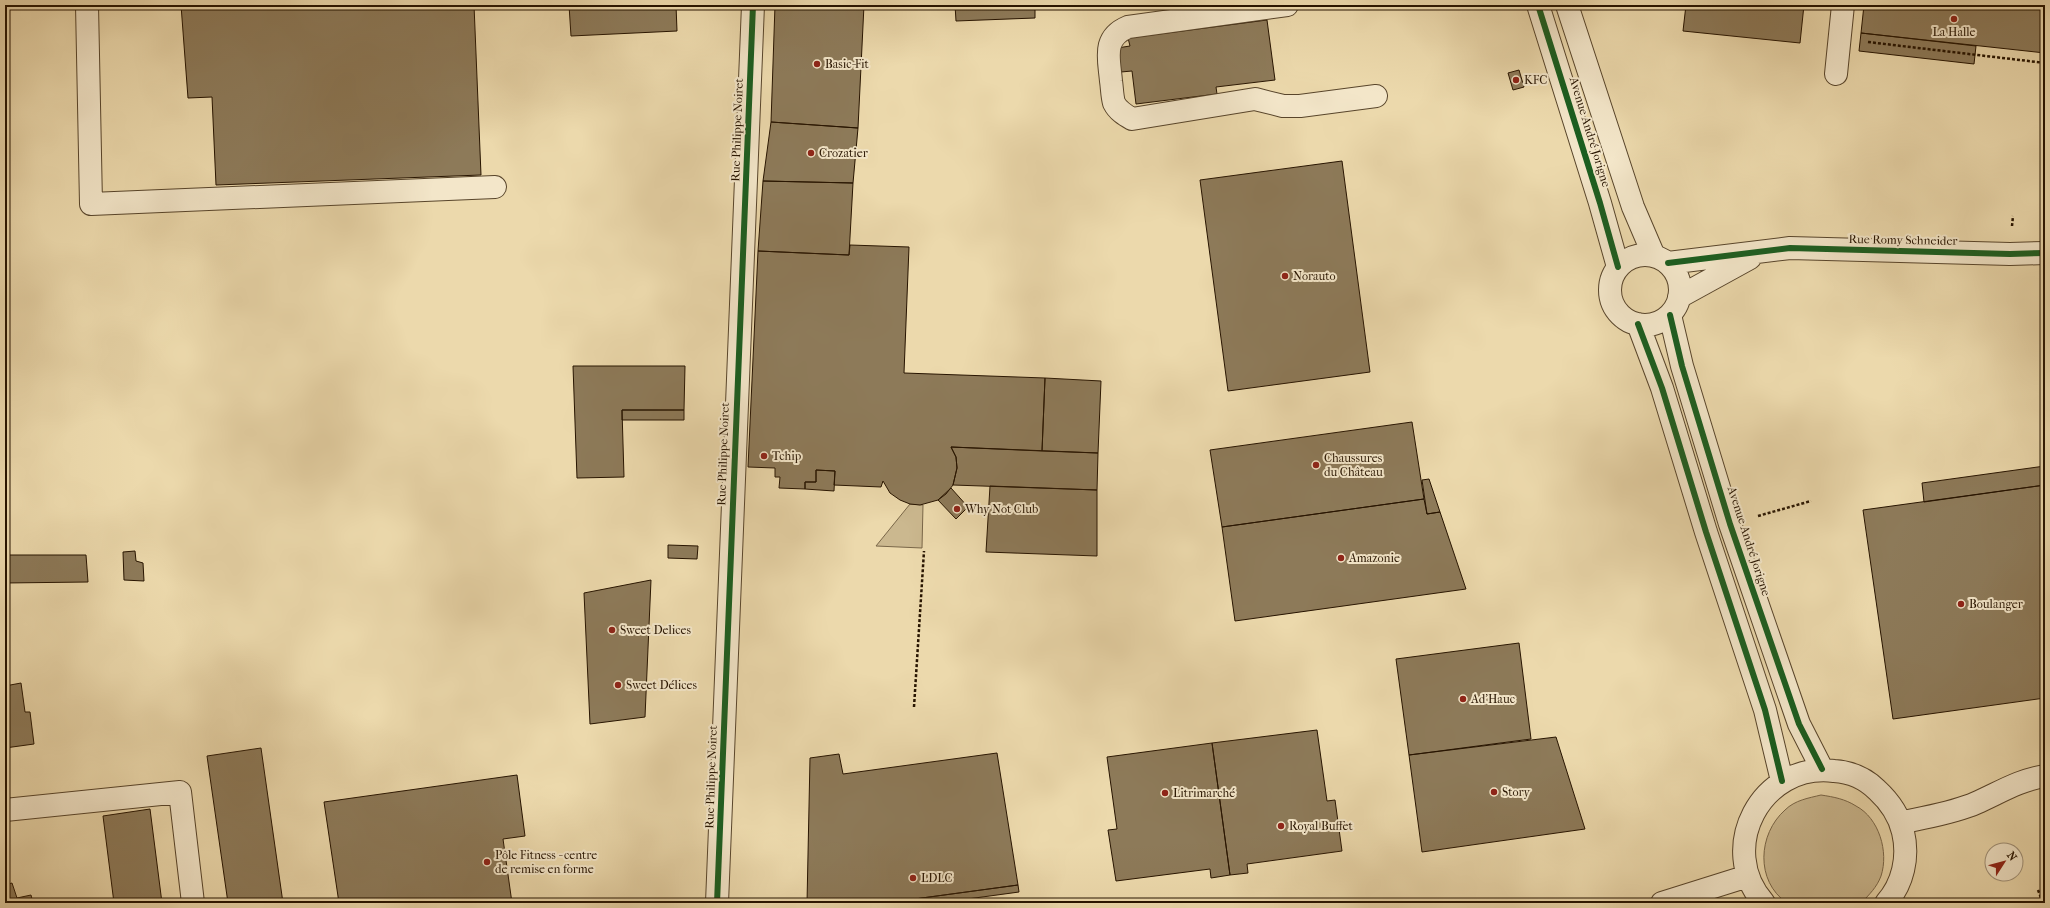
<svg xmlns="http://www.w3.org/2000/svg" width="2050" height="908" font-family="'IM FELL French Canon',serif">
<rect width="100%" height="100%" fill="#ecd9ac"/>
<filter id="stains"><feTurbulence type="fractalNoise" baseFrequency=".005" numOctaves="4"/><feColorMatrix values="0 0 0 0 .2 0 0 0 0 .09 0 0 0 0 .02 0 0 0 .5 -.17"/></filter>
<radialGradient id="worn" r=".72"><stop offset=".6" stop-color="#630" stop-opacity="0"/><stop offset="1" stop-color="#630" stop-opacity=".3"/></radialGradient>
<path fill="#cbb88f" stroke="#796648" d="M910,504L923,505L922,548L876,546Z
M1821,795C1834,797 1845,799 1856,806C1879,818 1889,852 1881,876C1877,887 1869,895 1861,903H1787C1755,881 1758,834 1785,810C1795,800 1809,798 1821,795Z"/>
<path fill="#8d7a59" stroke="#271400" d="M181,5H474L481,175L216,185L212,97L188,98Z
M569,5H676L677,31L571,36Z
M775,5H864L858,128L771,122Z
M955,5H1035V18L956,21Z
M1686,5H1804L1800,43L1683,31Z
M1864,5H2045V53L1861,33Z
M1267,20L1275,80L1216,87L1217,94L1136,104L1132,71L1121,72L1117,48L1130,46L1128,38Z
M1861,33L1976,46L1974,64L1859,51Z
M1519,70L1524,87L1513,90L1508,73Z
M771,122L858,128L853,183L763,181Z
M1342,161L1370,372L1228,391L1200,180Z
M763,181L853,183L849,255L758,251Z
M850,245L909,247L904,373L1045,378L1042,451L951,447L956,457L957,468L953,485L946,494L938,500L920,505L910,504L900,500L890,493L883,481L881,487L834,485L835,471L816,470V482H805V489L779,488L780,477H775V468L748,467L758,251L849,255Z
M573,366H685L684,410H622L624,477L577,478Z
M1045,378L1101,381L1098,453L1042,451Z
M622,410H684V420H622Z
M1412,422L1424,499L1222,527L1210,450Z
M951,447L1098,453L1097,490L953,485L957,468L956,457Z
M2045,466V485L1924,502L1922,483Z
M816,470L835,471L834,491L805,489V482H816Z
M1429,479L1440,512L1427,514L1422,480Z
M2045,485V698L1893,719L1863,510Z
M990,486L1097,490V556L986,552Z
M951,488L968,507L956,519L938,500Z
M1424,499L1427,514L1440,512L1466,589L1235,621L1222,527Z
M668,545L698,546L697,559L668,558Z
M135,551L136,561L143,563L144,581L124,580L123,552Z
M5,555H86L88,582L5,583Z
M651,580L645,717L590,724L584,593Z
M1519,643L1531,739L1409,755L1396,659Z
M21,683L25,712H30L34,744L5,748V686Z
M1317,730L1327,801L1335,800L1342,851L1247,864L1248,873L1230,875L1212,743Z
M1556,737L1585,829L1422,852L1409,755Z
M1212,743L1230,875L1211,878L1210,869L1116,881L1108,830L1117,829L1107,757Z
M261,748L283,903H228L207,756Z
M997,753L1018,885L885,903H807L810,758L839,754L843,774Z
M517,775L525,836L503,839L512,903H339L324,802Z
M150,809L162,903H114L103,816Z
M12,883L17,898L31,895L33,903H5V885Z
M1018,885L1019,892L938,903H885Z"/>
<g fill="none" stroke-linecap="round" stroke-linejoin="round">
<g stroke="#58452b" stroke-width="24">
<path id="minor" d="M87,5L91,204L495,187
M1287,5L1128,27C1102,38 1109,58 1111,81C1112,87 1112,96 1114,103C1118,111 1125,115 1132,119L1255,99L1283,106H1300L1376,96
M1538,5L1600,203L1618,267
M1567,5L1633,207L1654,256
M1836,74L1843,5
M1610 290a35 35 0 1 1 70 0a35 35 0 1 1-70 0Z
M1668,263L1790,248L2010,254L2045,253
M1679,297L1750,258
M1670,315L1682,366L1730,524L1799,724L1822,769
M1638,324L1662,388L1706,532L1765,710L1782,781
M5,810L180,792L193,903
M1901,823C1925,817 1954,813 1976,803C1999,793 2019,780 2045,776
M717,903L753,5
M1662,903L1748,876
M1764,903C1716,849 1761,762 1834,771C1850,772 1865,778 1877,790C1890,802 1899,815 1903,832C1909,857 1903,884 1886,903"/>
</g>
<path stroke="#271400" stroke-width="2.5" stroke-dasharray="3 2" stroke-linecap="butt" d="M1868,42L2045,63
M2012,226L2013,216
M1758,516L1811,501
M914,707L924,551
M2038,890L2043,903"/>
<use href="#minor" stroke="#f3e6c9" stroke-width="22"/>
<g stroke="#f3e6c9" stroke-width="8">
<path id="cycleway" d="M1538,5L1600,203L1618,267
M1668,263L1790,248L2010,254L2045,253
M1670,315L1682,366L1730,524L1799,724L1822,769
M1638,324L1662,388L1706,532L1765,710L1782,781
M717,903L753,5"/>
</g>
<use href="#cycleway" stroke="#1b5e20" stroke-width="6"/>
</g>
<g fill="#8f2418" stroke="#f3e6c9" stroke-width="1.5">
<circle cx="1954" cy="19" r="4"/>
<circle cx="817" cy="64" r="4"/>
<circle cx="1516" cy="80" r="4"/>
<circle cx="811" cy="153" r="4"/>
<circle cx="1285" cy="276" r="4"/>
<circle cx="764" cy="456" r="4"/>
<circle cx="1316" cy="465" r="4"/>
<circle cx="957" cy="509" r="4"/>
<circle cx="1341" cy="558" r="4"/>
<circle cx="1961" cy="604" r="4"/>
<circle cx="612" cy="630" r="4"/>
<circle cx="618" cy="685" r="4"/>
<circle cx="1463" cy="699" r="4"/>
<circle cx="1494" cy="792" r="4"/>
<circle cx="1165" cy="793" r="4"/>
<circle cx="1281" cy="826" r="4"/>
<circle cx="487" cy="862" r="4"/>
<circle cx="913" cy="878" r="4"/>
</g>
<g text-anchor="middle" stroke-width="4" stroke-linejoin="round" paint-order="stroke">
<g font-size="12" fill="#271400" stroke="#f3e6c9" text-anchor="start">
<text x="1954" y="36" text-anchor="middle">La Halle</text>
<text x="825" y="68">Basic-Fit</text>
<text x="1524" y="84">KFC</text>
<text x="819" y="157">Crozatier</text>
<text x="1293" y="280">Norauto</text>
<text x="772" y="460">Tchip</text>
<text x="1324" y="462">Chaussures<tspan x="1324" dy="14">du Château</tspan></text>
<text x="965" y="513">Why Not Club</text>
<text x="1349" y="562">Amazonie</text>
<text x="1969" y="608">Boulanger</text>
<text x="620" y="634">Sweet Delices</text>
<text x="626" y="689">Sweet Délices</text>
<text x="1471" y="703">Ad'Hauc</text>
<text x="1502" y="796">Story</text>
<text x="1173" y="797">Litrimarché</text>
<text x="1289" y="830">Royal Buffet</text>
<text x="495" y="859">Pôle Fitness - centre<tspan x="495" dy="14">de remise en forme</tspan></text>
<text x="921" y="882">LDLC</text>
</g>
<g font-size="12" fill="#271400" stroke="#f3e6c9">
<text transform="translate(737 130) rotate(-88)" y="4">Rue Philippe Noiret</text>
<text transform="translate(1590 132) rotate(73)" y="4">Avenue André Jorigne</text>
<text transform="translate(1903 240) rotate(1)" y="4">Rue Romy Schneider</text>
<text transform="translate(723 454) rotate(-88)" y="4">Rue Philippe Noiret</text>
<text transform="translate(1749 541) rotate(72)" y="4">Avenue André Jorigne</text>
<text transform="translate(711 777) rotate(-88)" y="4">Rue Philippe Noiret</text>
</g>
</g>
<rect width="2050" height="908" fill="none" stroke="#ecd9ac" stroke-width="20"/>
<rect x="6" y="6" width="2038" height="896" fill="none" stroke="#271400" stroke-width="2"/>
<rect x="10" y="10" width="2030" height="888" fill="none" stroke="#271400"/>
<g transform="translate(2004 862) rotate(54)"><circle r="19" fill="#f3e6c9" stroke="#a19279"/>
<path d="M0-3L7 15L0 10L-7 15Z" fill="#8f2418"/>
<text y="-6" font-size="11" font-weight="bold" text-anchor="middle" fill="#271400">N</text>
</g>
<rect width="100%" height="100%" filter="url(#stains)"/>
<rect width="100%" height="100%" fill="url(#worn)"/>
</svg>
